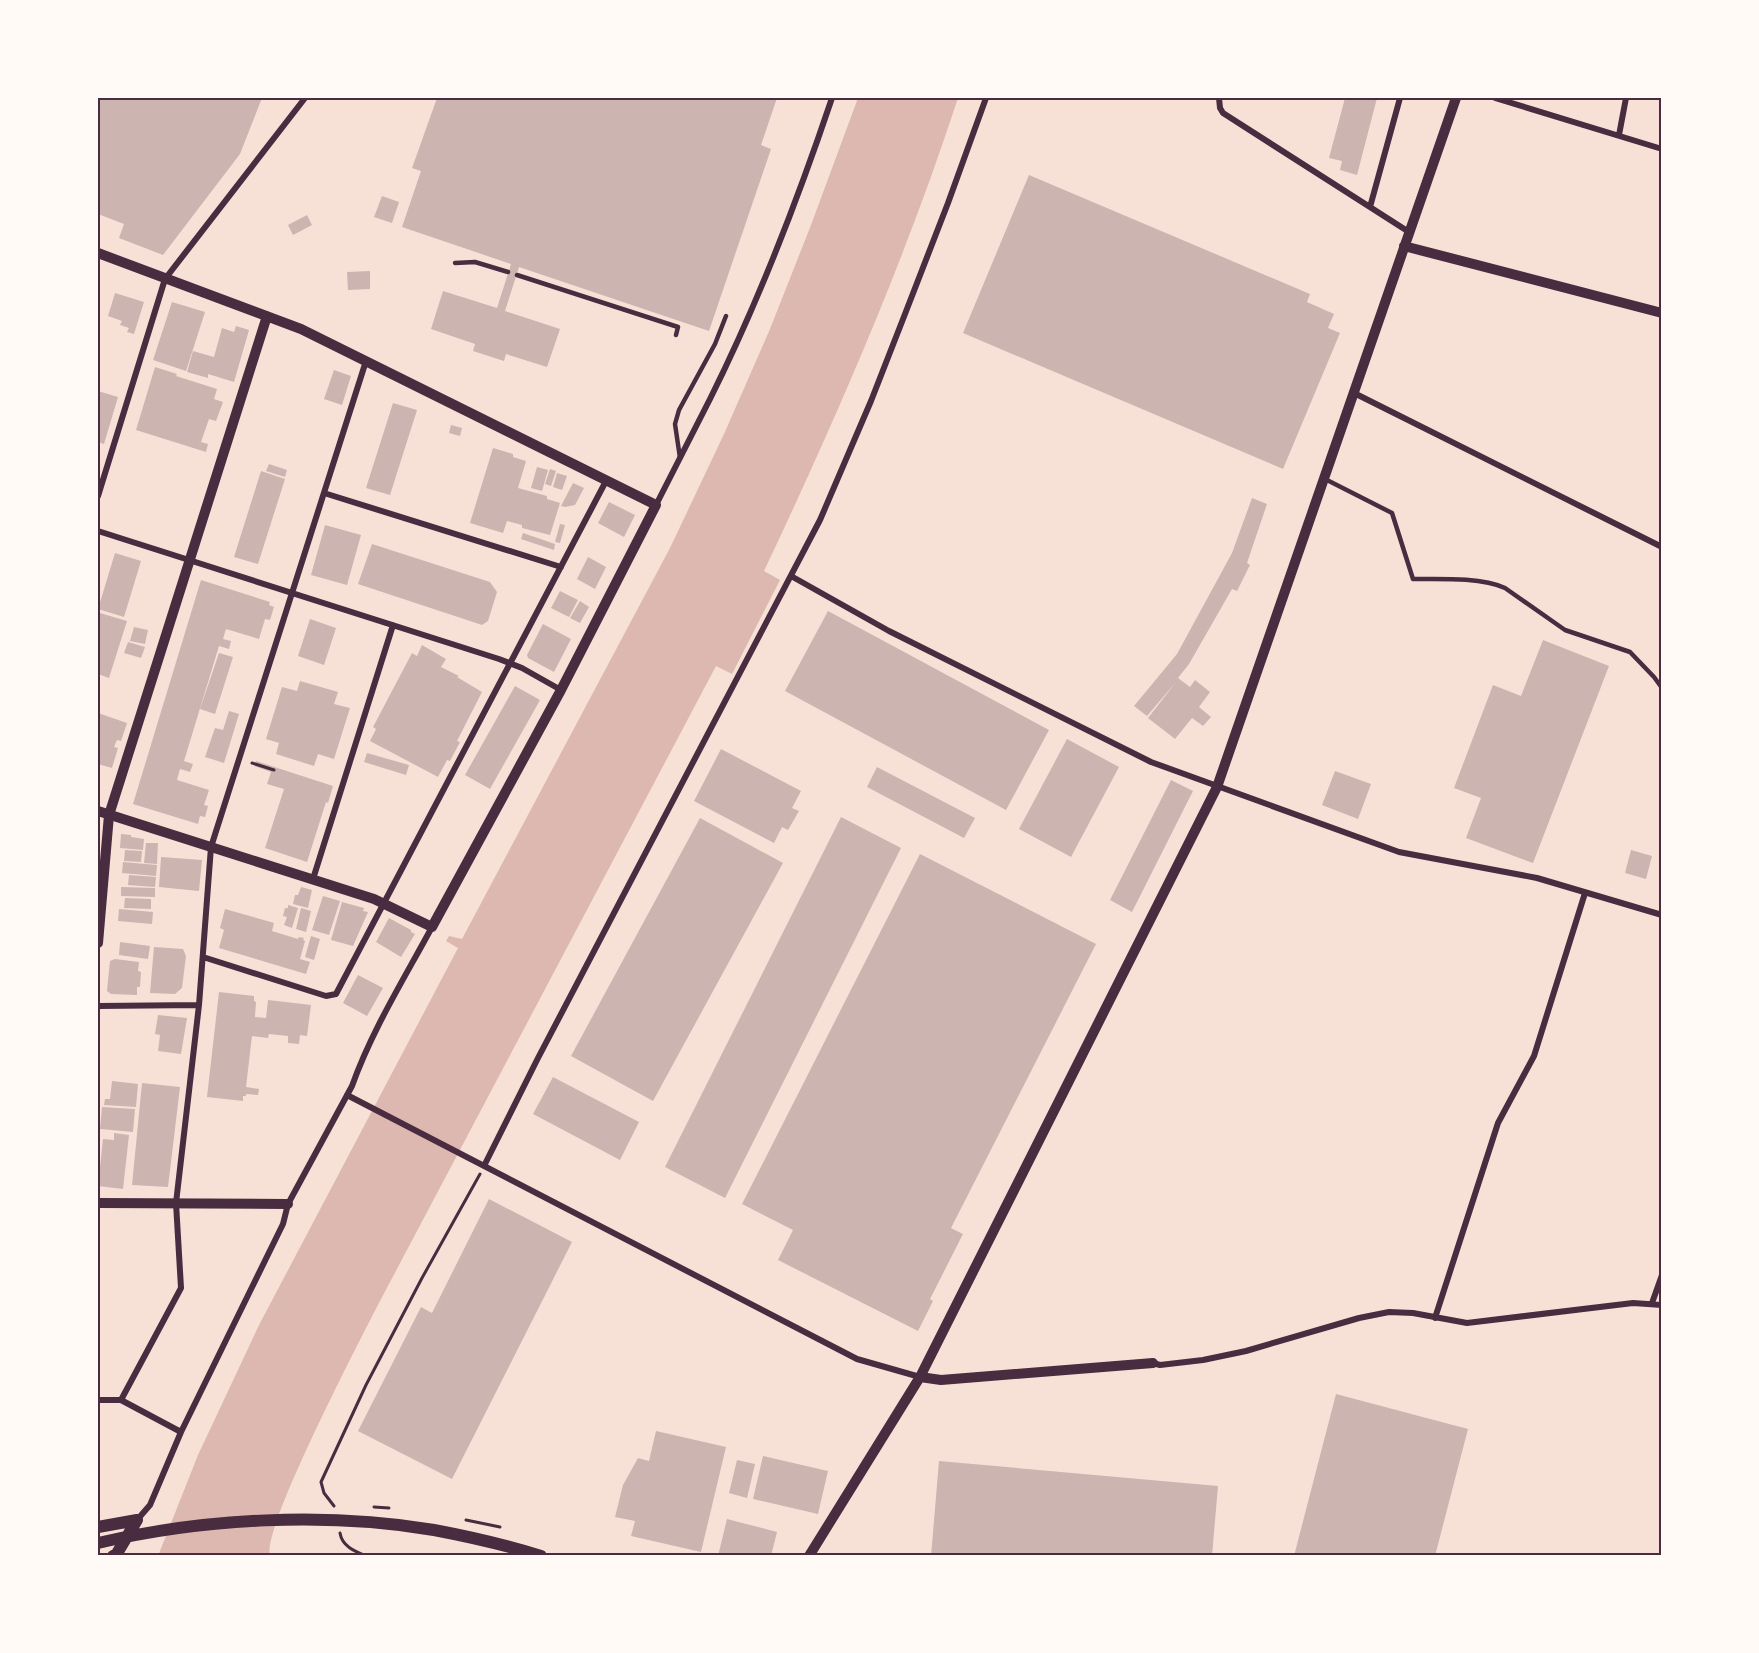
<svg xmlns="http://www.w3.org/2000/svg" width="1759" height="1653" font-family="Montserrat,sans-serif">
<rect width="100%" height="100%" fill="#f7e1d7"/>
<path fill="#dcb8b0" d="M858,98H958C905,260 837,417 764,571L780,580L732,674L716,666L380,1301C362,1336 261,1530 270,1555L158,1556L198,1455L259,1325L458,948L446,941L449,936L462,939L670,548L724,434L770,329L811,225Z"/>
<path fill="#ccb4b1" d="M98,98H262L240,154L163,255L119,238L124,224L98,214Z
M437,98H777L761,145L771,149L709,331L519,267L505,311L560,329L547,367L506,354L504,361L473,351L475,344L431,329L443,291L497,308L511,264L402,227L421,171L412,168Z
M1345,98H1377L1357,175L1340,170L1342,161L1329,158Z
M1029,175L1310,294L1307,302L1334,314L1328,328L1340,333L1283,469L963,333Z
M382,196L399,202L392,223L374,217Z
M307,215L312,225L293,235L288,225Z
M370,271V289L348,290L347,272Z
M115,293L144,302L134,334L127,332L129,328L120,325L122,321L108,316Z
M172,302L205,312L186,371L153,360Z
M236,326L249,330L234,382L208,374V378L187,372L193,351L214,357L222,328L234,332Z
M155,367L177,374L176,376L217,389L214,399L223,402L216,421L209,419L201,442L208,444L206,452L136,430Z
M334,370L351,376L342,405L324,399Z
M98,391L118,397L104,444L98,442Z
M393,403L417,410L390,495L366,488Z
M451,425L462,428L460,436L449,433Z
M493,448L513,454V457L526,461L518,488L547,496V499L560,503L550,535L522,528V525L507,521L503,533L470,523Z
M269,464L287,470L285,477L266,471Z
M537,467L548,470L542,491L531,488Z
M550,469L556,471L551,486L545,484Z
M261,471L285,479L258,564L234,557Z
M557,473L567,476L562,490L553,487Z
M573,483L584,488L575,505L565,507L561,506Z
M1252,498L1267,504L1247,563L1250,565L1237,591L1232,589L1189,664L1178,678L1190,687L1195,680L1210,692L1199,707L1211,717L1203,726L1192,718L1175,739L1148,718L1176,682L1147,716L1134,706L1177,654L1232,553Z
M609,502L635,515L624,537L598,523Z
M560,524L565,525L560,543L555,542Z
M325,525L361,535L347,585L311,575Z
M523,533L555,544L554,550L521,539Z
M372,544L490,582L497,592L488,621L482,625L358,584Z
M115,553L141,561L124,617L98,609Z
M588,557L606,567L595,589L577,579Z
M201,580L270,602L269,605L274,607L270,620L265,619L259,639L226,629L223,639L231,641L229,649L219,646L184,761L193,764L190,772L180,769L177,780L209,790L204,805L208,806L205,817L200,816L198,824L133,804Z
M560,591L578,600L569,617L551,608Z
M580,601L589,607L580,623L570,618Z
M828,611L1049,730L1006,810L785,691Z
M100,613L127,621L109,678L98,674V623Z
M310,619L336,628L324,665L298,656Z
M543,624L571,639L554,672L528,658L527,655Z
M134,627L148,630L145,644L130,641Z
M1543,640L1609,666L1533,863L1466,838L1481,798L1454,788L1493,685L1521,696Z
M128,642L145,647L141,658L124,653Z
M422,645L446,659L441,667L459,676L457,677L482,692L457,741L460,742L450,761L447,760L438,777L370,741L376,729L373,727L412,653L417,656Z
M219,653L233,657L215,714L200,709Z
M300,681L338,692L334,704L350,708L334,759L318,754L314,766L276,754L279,743L266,739L282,687L297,691Z
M515,686L540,700L490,789L465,775Z
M229,711L239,714L224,763L205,757L215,728L223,730Z
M98,713L127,723L121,741L117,740L114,747L118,748L112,768L98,764Z
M1067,739L1119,767L1071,857L1019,829Z
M721,749L801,791L792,808L799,811L788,830L782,827L774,843L694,801Z
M367,753L409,765L406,775L364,762Z
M256,761L333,786L328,803L326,802L307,862L265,848L284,789L267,784L271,772L254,766Z
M877,767L975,818L964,838L867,787Z
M1335,771L1371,784L1358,819L1322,805Z
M1171,780L1193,791L1132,912L1110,900Z
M841,817L901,848L725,1198L665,1167Z
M700,818L783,863L653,1101L571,1056Z
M121,834L131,835V837L144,839L143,850L120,848Z
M146,843H158L157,864L144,863Z
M125,850L142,851L141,862L124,861Z
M1631,850L1652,856L1646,879L1625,873Z
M920,854L1096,944L951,1228L963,1234L930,1299L933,1301L918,1331L778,1260L793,1230L742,1204Z
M161,857L202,860L199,891L159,887Z
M123,862L157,865L156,876L122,873Z
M129,875L156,877L155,887L128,885Z
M121,887L155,888V897L121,896Z
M301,887L312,890L308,908L293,904L295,895H298Z
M323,896L340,901L329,935L312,930Z
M125,898L151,899V909L124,908Z
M342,902L364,908L363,911L368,912L353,946L331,940Z
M288,905L298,908L292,928L284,925L287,917L283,916L285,908H288Z
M301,908L311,911L306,932L296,929Z
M119,909L153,912L152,924L118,921Z
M225,909L274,923L272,931L298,939L299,937L304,938L303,940L305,941L300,959L310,962L306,974L219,948L224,930L220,928Z
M389,918L411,930V932L415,934L401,957L376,942Z
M311,936L320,939L314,960L305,957Z
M120,942L150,946L148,959L119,955Z
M154,947L183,949L186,956L182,988L175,994L150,993Z
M115,959L139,962L138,971L141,972L140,987H137V995L111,994L107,991L110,961Z
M358,975L383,988L367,1016L343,1003Z
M219,992L254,996V1001L256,1002L255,1017L266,1018L268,1000L311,1005L307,1036L300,1035L299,1044L288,1043V1036L269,1034L268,1038L252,1036L246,1087L259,1089L258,1095L246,1094V1096H243V1101L207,1097Z
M158,1015L187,1018L181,1054L158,1051L160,1035L155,1034Z
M553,1077L639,1122L620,1160L533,1114Z
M112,1081L138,1084L136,1107L104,1105L105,1099H110Z
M142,1083L180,1087L168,1187L132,1185Z
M102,1107L135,1109L133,1132L100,1129Z
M114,1133L129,1135L123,1189L98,1186L103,1139L114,1140Z
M489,1199L572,1242L452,1479L358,1431L421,1307L432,1313Z
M1336,1394L1468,1429L1435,1556H1294Z
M656,1431L726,1447L701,1552L631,1536L635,1521L615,1517L623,1485L638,1458L649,1461Z
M763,1456L828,1471L818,1514L753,1499Z
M737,1460L755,1464L747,1498L729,1493Z
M939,1461L1218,1486L1212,1556H931Z
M727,1519L777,1532L771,1556H718Z"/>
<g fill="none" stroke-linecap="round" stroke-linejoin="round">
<path stroke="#4a2c40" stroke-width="3" d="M252,763L274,770
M334,1506L324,1493L321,1482L366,1385L422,1278L480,1174
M374,1507L389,1508
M466,1520L500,1527
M340,1533C342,1546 354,1551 366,1556"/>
<path stroke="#4a2c40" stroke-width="4.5" d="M455,263L475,262L508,272
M517,275L678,327L676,335
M680,458L675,424L679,410L715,344L726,316
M1325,479L1392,513L1413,579C1439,579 1481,577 1505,588L1565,630L1630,652L1654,677L1662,688"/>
<path stroke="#4a2c40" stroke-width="6" d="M1219,98L1220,108L1223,113L1409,232
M1495,98L1662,149
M1619,135L1626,98
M1370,207L1400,98
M1354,393L1662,547
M324,493L561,567
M98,496L165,279L305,98
M656,505C674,470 692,435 710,399C758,303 798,199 832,98
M98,531L499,659L522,668L561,690
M791,576L889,631L1151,762L1399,852L1537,878L1662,915
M313,879L393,625
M203,957L326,996L336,994L606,481
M98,1006L199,1005
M347,1095L857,1359L920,1377
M484,1166L538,1058L820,520L871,401L905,314L948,203L986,98
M1652,1303L1662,1275
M1435,1318L1498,1123L1534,1056L1585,893
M1153,1363L1160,1365L1203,1360L1246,1351L1359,1318L1389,1312L1413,1313L1467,1323L1633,1303L1662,1305
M98,1400H121L181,1432
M121,1400L181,1288L176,1203L199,1005L211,847L366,361
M137,1520L150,1505L181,1432L283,1224L288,1204L352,1086C372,1030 404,979 432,927"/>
<path stroke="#4a2c40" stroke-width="10" d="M1404,246L1662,313
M98,253L301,329L656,505L561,690L432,927L374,899L98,811
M98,943L109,815L267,316
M98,1203L288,1204
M920,1377L941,1380L1153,1363
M809,1556L920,1377L1217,787L1456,98"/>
<path stroke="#4a2c40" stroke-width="12" d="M98,1527L137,1520
M98,1543C204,1518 327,1512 434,1530C471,1537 506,1545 541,1556
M113,1556L116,1555L137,1520"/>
</g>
<rect width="1759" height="1653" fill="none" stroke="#fffaf5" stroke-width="198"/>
<rect x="99" y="99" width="1561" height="1455" fill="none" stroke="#4a2c40" stroke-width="2"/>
</svg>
